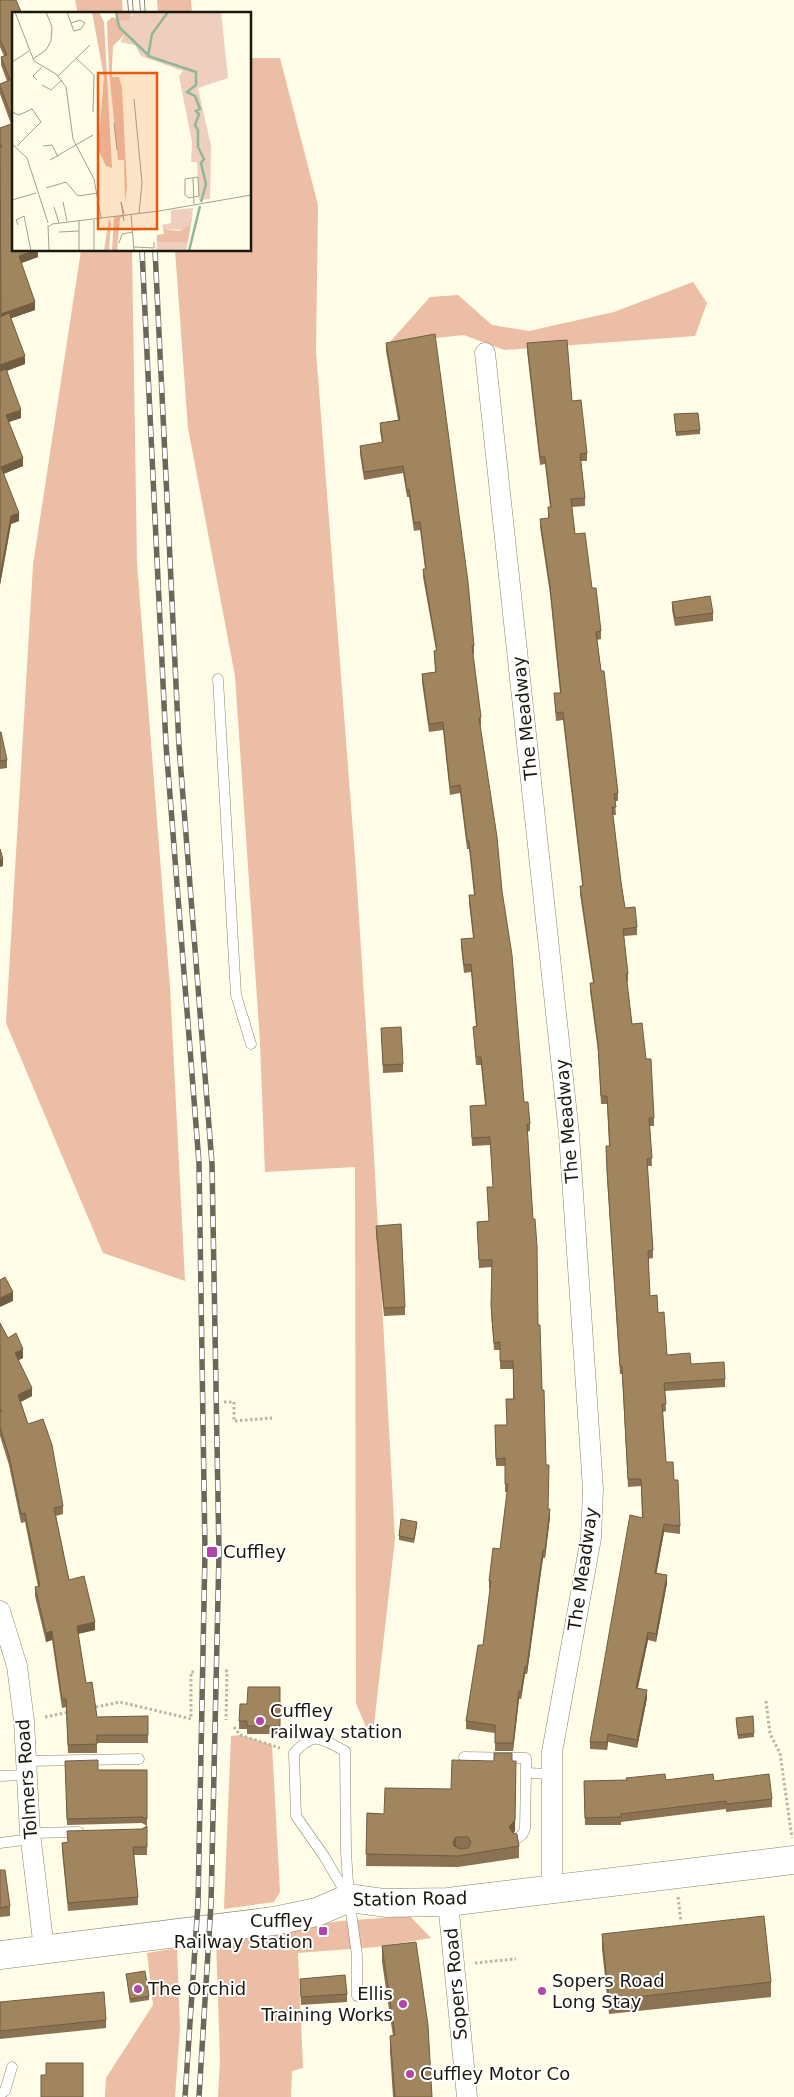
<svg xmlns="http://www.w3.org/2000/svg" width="794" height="2097" font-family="'DejaVu Sans',sans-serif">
<rect width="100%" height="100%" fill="#fffce7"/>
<path fill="#ecbea5" d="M75,0H122L123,14H78Z
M157,0H191L192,14H158Z
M250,58H280L318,205L316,351L356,871L373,1138L395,1539L372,1742L356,1703L355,1167L265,1172L260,1042L235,676L188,428L175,250H250Z
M81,250H132L137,563L170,987L185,1281L103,1253L6,1023L33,565Z
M693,282L707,303L695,336L504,350L464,335L389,343L430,297L458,295L492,325L529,331L614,312Z
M240,1735L272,1745L280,1892L274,1902L224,1909L231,1736Z
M410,1916L431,1938L376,1947L298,1953L303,2068L292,2071L291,2097H218L220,2060L216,1941L340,1921Z
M177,1948L180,2028L175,2097H105L106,2078L153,2005L147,1953Z"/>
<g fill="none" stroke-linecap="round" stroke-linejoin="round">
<g stroke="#87846c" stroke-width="11">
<path id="service" d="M218,679L236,995L251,1044
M464,1757L526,1758V1773L552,1774
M26,1761L139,1759
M0,1776L26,1775
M30,1833L79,1832
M516,1839L522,1835L525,1829L526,1773
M0,1843L31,1839
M348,1897L324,1856L296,1816L294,1753C315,1730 321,1739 345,1751L346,1852L349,1898L357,1955V1996
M0,2094L5,2091L12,2067"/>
</g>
<g stroke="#87846c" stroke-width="21">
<path id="minor" d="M485,353L569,1134L593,1489L591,1538L552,1752V1889
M0,1611L17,1666L24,1721L30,1833L44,1949
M448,1902L467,2097"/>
</g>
<g stroke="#87846c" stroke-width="29">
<path id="secondary" d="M0,1955L274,1921L317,1912L349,1898L385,1903L448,1902L794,1860"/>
</g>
<path stroke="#b9b6a5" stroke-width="3" stroke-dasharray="2.5 2.5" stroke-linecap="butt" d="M224,1402H234V1421L272,1418
M225,1671H227L226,1720
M766,1701L770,1734L780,1753L792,1838
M91,1708L120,1702L191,1719V1672H195
M45,1717L70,1712
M234,1727L240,1735L280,1748
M678,1897L681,1922
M475,1963L516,1959"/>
<use href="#service" stroke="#fff" stroke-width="10"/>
<use href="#minor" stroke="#fff" stroke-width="20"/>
<use href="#secondary" stroke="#fff" stroke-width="28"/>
<g stroke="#6a685b" stroke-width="5.5">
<path id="rail" d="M130,0L131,14
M142,0L143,14
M142,250L166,745L199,1163L205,1552L198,1903L185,2097
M155,250L179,746L212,1164L219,1553L211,1904L199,2097"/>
</g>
<use href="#rail" stroke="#fff" stroke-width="4" stroke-dasharray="11" stroke-linecap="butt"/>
</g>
<path fill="#8a7252" d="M0,0H16L14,250H38V257L21,263L35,310L11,318L25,364L7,371L21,418L9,422L23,466L3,474L19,521L11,524L0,585V128L11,124L0,94V84L7,81L1,65V57L4,56L0,47Z
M386,343L474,646V654H473L481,717V725H480L502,891L524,1102L530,1124V1131L527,1132L542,1390L548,1509L550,1517L545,1558H543L539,1585L527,1674H525L521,1699H519L513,1751H495V1733L466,1729V1721L483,1645L490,1589H489V1581L500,1549L507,1492H505V1466H496L495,1425H507L513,1399V1369H500V1350H494L491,1313L492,1267L479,1268L477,1222L489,1221L487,1187H493L490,1145L472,1146L470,1106L485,1105L481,1065H476L473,1027L476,1026L471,972L464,973L461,947V939L473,938L469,903V895H474L470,858L469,849H467L460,793L450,795L443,730L429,732L422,682V674L435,672L434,651L436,650L423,577V569H425L420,530L414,531L409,497H407L403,473L364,480L360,454V446L382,443L380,431V423L398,420L386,351Z
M527,343L572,401L587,453V461H581L585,498V506L572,507L575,534L592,588L601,631V639L597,640L618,793V801H615L616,815H613L621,882L625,908L637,927V935L624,936L628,974V981L627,982L632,1024L646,1059L654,1118V1126H650L652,1166H647L653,1250V1258L648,1259L650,1296L658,1313L667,1355L691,1364L725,1379V1387L665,1391L666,1411L663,1412L666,1462L674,1480L680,1526V1534L664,1532L656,1574L667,1583L656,1642L648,1640L638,1688L647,1698L637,1748L608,1742L607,1750L590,1749V1742L642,1518L641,1486L628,1487L622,1374H620L607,1178L606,1146H609L607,1104H601L598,1051L590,991V983H593L580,894V886H582V883L563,720L556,721L554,693H560L550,594L540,527V519L548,518V507H550L545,464L540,465L527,351Z
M674,414L700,430V434L676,436Z
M672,602L713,613V621L675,626L672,610Z
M0,732L7,760V768L0,769Z
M381,1028L403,1064V1072L383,1073Z
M376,1226L405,1307V1315L384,1316L376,1234Z
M0,1323L8,1338L23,1358L18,1360L32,1396L21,1402L28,1424L63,1506V1514L56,1516L69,1580L95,1630L78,1634L86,1683L97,1717L148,1716V1743H97V1753H68L66,1707L62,1708L52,1640L46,1642L35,1596V1587H38L25,1522L21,1523L9,1465L0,1436Z
M417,1526L414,1543L399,1540V1536Z
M280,1687V1734H247V1729H239V1721L247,1704Z
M736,1718L754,1733V1737L738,1739Z
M65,1761L98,1770H147V1826L142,1823L67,1825Z
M512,1761L515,1831L513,1833L519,1846V1858L458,1867L366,1866L367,1813L384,1814L451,1789Z
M666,1780L714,1781L772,1799V1807L726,1812V1809L621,1822V1825H585L584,1781Z
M147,1826V1855H134L138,1897V1905L68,1911L62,1851V1843L142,1829Z
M0,1870L10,1906V1916L0,1917Z
M602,1934L771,1982V1997L609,2014L602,1949Z
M382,1946L432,2097H393L390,2052V2036H393L382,1962Z
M126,1974L149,1996V2000L130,2003Z
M300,1979L347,1994V2002L301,2005Z
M0,2002L106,2020V2028L0,2039Z"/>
<path fill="#705d42" d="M35,250H38V257L19,264V256Z
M35,302V310L1,322V314Z
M25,356V364L0,373V365Z
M21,410V418L6,423V415Z
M23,458V466L1,475V467Z
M19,513V521L11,524L0,585V577L11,516Z
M3,859V866L0,867V860Z
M13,1292V1301L0,1307V1298Z
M23,1349V1358L15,1362V1353Z
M32,1388V1396L18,1403V1395Z
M550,1509V1517L545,1558V1550Z
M664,1524V1532L655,1581V1573Z
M543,1550V1558L527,1674V1666Z
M667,1575V1583L656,1642V1634Z
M95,1622V1630L77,1634V1626Z
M52,1631V1640L46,1642V1633Z
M648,1632V1640L636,1695V1688Z
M525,1666V1674L521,1699V1692Z
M647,1690V1698L637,1748V1740Z
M519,1691V1699L513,1751V1743Z
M608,1734V1742L607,1750V1742Z
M516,1773L515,1831L509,1839V1827Z
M456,1837V1848L453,1854V1842Z"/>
<path fill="#a0855f" stroke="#705d42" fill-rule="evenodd" d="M0,0H16L22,14H14V250H35L19,256L35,302L1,314L0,148L2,147L0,143V128L14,123L0,86V84L10,80L1,57L7,55L0,39Z
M29,11L30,14H23Z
M9,313L25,356L0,365V317Z
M435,334L468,582L474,646H472L481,717L479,718L497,837L502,891L512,955L524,1102H528L530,1124H527L533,1219H535L537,1246L538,1325H540L542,1390H544L546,1465H549L548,1509H550L545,1550H543L539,1577L527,1666H525L521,1692L519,1691L513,1743H495V1725L466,1721L478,1645H483L491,1581H489L493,1548L500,1549L508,1484H505V1458L496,1459L495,1425H507L506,1399H514L513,1361H500V1342L494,1343L491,1305L492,1260H479L477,1222L489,1221L487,1187H493L490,1137L472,1138L470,1106L486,1105L481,1057H476L473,1027L477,1026L471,964L464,965L461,939L474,938L469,895H475L469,841H467L460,785L450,787L443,722L429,724L422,674L436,672L434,651L437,650L423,569H426L420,522L414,523L409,489L407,490L403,466L364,472L360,446L383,442L380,423L400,420L386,343Z
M567,340L572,401L581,400L587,453L580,454L585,498L571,499L575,534L585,533L592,588H596L601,631L596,632L601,671H604L618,793L614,794L616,807H612L621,882L625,908L635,907L637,927L623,929L628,974H626L632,1024L642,1023L646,1059H651L654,1118H649L652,1158L647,1159L653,1250L648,1251L650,1296L657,1295L658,1313L664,1312L667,1355L690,1353L691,1364L724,1362L725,1379L664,1383L666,1404H662L666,1462H673L674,1480H678L680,1526L664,1524L655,1573L667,1575L656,1634L648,1632L636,1688L647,1690L637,1740L608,1734L607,1742H590L630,1515L643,1518L641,1479H628L622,1366H620L607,1170L606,1146H610L607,1096H601L598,1044L590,983H594L580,886H583L582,876L563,712L556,713L554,693H561L550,586L540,519L549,518L548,507H551L545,457H540L527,343Z
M6,369L21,410L6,415L23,458L1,467L19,513L11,516L0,577V371Z
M698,413L700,430L676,432L674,414Z
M710,596L713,613L675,618L672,602Z
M0,732H1L7,760L0,761Z
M0,849L3,859L0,860Z
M401,1027L403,1064L383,1065L381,1028Z
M401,1224L405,1307L384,1308L376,1226Z
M5,1277L13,1292L0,1298V1280Z
M0,1323L8,1338L16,1333L23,1349L15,1353L32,1388L18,1395L28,1424L43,1419L52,1445L63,1506L54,1508L69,1580L84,1576L95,1622L77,1626L86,1683L92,1682L97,1717L148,1716V1735H97V1744L68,1745L66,1699H62L52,1631L46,1633L35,1587L40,1586L25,1513L21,1514L9,1456L0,1427V1412H2L0,1408Z
M401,1519L417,1522L414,1539L399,1536Z
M248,1687H280V1726H247V1721H239L240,1704H247Z
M753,1716L754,1733L738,1735L736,1718Z
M494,1753H512V1761H516L515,1820L509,1827L513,1833L517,1834L519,1846L458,1856L366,1854L367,1813L384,1814L385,1788L451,1789L452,1760L494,1761ZM456,1837H468L471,1842L468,1848L460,1849L454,1846L453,1842Z
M98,1760V1770H147V1819L142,1817L67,1819L65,1761Z
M665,1774L666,1780L713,1774L714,1781L769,1774L772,1799L726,1804V1801L621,1814V1817L585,1818L584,1781L627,1780L626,1778Z
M147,1826V1847H133L138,1897L68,1903L62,1843L68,1842L67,1831L142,1829Z
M0,1870H5L10,1906L0,1908Z
M764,1916L771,1982L609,2000L602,1934Z
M416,1942L428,2025L432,2097H395L390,2036L395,2035L382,1946Z
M145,1971L149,1996L130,1999L126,1974Z
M345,1975L347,1994L301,1997L300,1979Z
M104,1992L106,2020L0,2031V2002Z
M46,2063H83V2097H41V2075H46Z"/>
<g fill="#b146a6" stroke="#fff" stroke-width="2">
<rect x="206" y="1546" width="12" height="12" rx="2.5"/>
<circle cx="260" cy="1721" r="5"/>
<rect x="318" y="1926" width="10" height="10" rx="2.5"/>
<circle cx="138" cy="1989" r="5"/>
<circle cx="542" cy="1991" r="5"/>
<circle cx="403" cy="2004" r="5"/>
<circle cx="410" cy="2074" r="5"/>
</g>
<g text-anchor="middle" stroke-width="4" stroke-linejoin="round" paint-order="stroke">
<g font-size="18" fill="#1a180f" stroke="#fff">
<text transform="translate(525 718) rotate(-96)" y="6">The Meadway</text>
<text transform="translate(567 1121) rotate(-95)" y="6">The Meadway</text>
<text transform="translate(583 1569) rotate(-82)" y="6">The Meadway</text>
<text transform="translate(27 1779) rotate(-94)" y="6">Tolmers Road</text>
<text transform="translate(410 1899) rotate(-1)" y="6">Station Road</text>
<text transform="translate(456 1984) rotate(-95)" y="6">Sopers Road</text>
</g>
<g font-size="18" fill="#1a180f" stroke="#fff" text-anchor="start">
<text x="223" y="1558">Cuffley</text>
<text x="270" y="1717">Cuffley<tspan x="270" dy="21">railway station</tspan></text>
<text x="313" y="1927" text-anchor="end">Cuffley<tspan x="313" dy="21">Railway Station</tspan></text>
<text x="552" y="1987">Sopers Road<tspan x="552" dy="21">Long Stay</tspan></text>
<text x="148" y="1995">The Orchid</text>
<text x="393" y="2000" text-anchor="end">Ellis<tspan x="393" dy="21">Training Works</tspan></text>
<text x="420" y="2080">Cuffley Motor Co</text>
</g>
</g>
<g transform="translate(12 12)">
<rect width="239" height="239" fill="#fffce7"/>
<path d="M120,0H209L216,66L186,76L199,134L198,187L187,188L185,150H179L180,130L167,64L171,59L129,44L123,33L108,30L113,22L107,8L120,4ZM181,196L178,213L173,218L151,217L150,213L159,211V198ZM145,230H176L174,239H144Z" fill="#efcebd"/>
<path d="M80,0H87L92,10L100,156L94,154L86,137L92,65ZM105,0H120L117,9L107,8L113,22L101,34L100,54V65H107L110,76L115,175L113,190L112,148H106L97,58L95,10L100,5L106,7ZM181,200L176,230H145V223L152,222L151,217L167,219L177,214ZM116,203L108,206L105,239H100L102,205ZM97,206L99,212L97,239H92Z" fill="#ecbea5"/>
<path fill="none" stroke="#8fb899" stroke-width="2.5" d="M104,0L107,15L135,42M156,0L140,22L136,44L184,60V73L175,80L183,84L188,97L184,99L187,102L183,113L186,118V135L192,147L189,151L194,172L189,190M177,239L188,194"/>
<path fill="none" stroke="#a3a191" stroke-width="1" d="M3,0L22,49L44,62L54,75L61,127L82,167L89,206M55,0L61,17L62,19L69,17L73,11L68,8L59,11M64,46L82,63L81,100M21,47L34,38L39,29L40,15L34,0M0,50L17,39M46,64L78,33M25,68L21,64L30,55M30,73L39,78L50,68M122,87L130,171L127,201M0,100L7,103L20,97L29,110L5,134M102,111L105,138M0,132L15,146L36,211M31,134L40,133L46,145M38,148L81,123M186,165L187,184L177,186L173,183V167ZM181,166L182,192M34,176L54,170L66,184L86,181M0,188L24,181M51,190L55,209M42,195L47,211M112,202L109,190L112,209M119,202L122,239M6,213L4,208L12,204L19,239M36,213L37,239M37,215L40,212L147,199L239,183M121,218L146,217M47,220L67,219M107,231L110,222L121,220M122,235L142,236V230M67,239V208M82,239V208"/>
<path fill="#e8590c" fill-opacity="0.15" stroke="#e8590c" stroke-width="2.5" d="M86,61H145V217H86Z"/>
<rect width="239" height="239" fill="none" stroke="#1a180f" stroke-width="2.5"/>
</g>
</svg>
